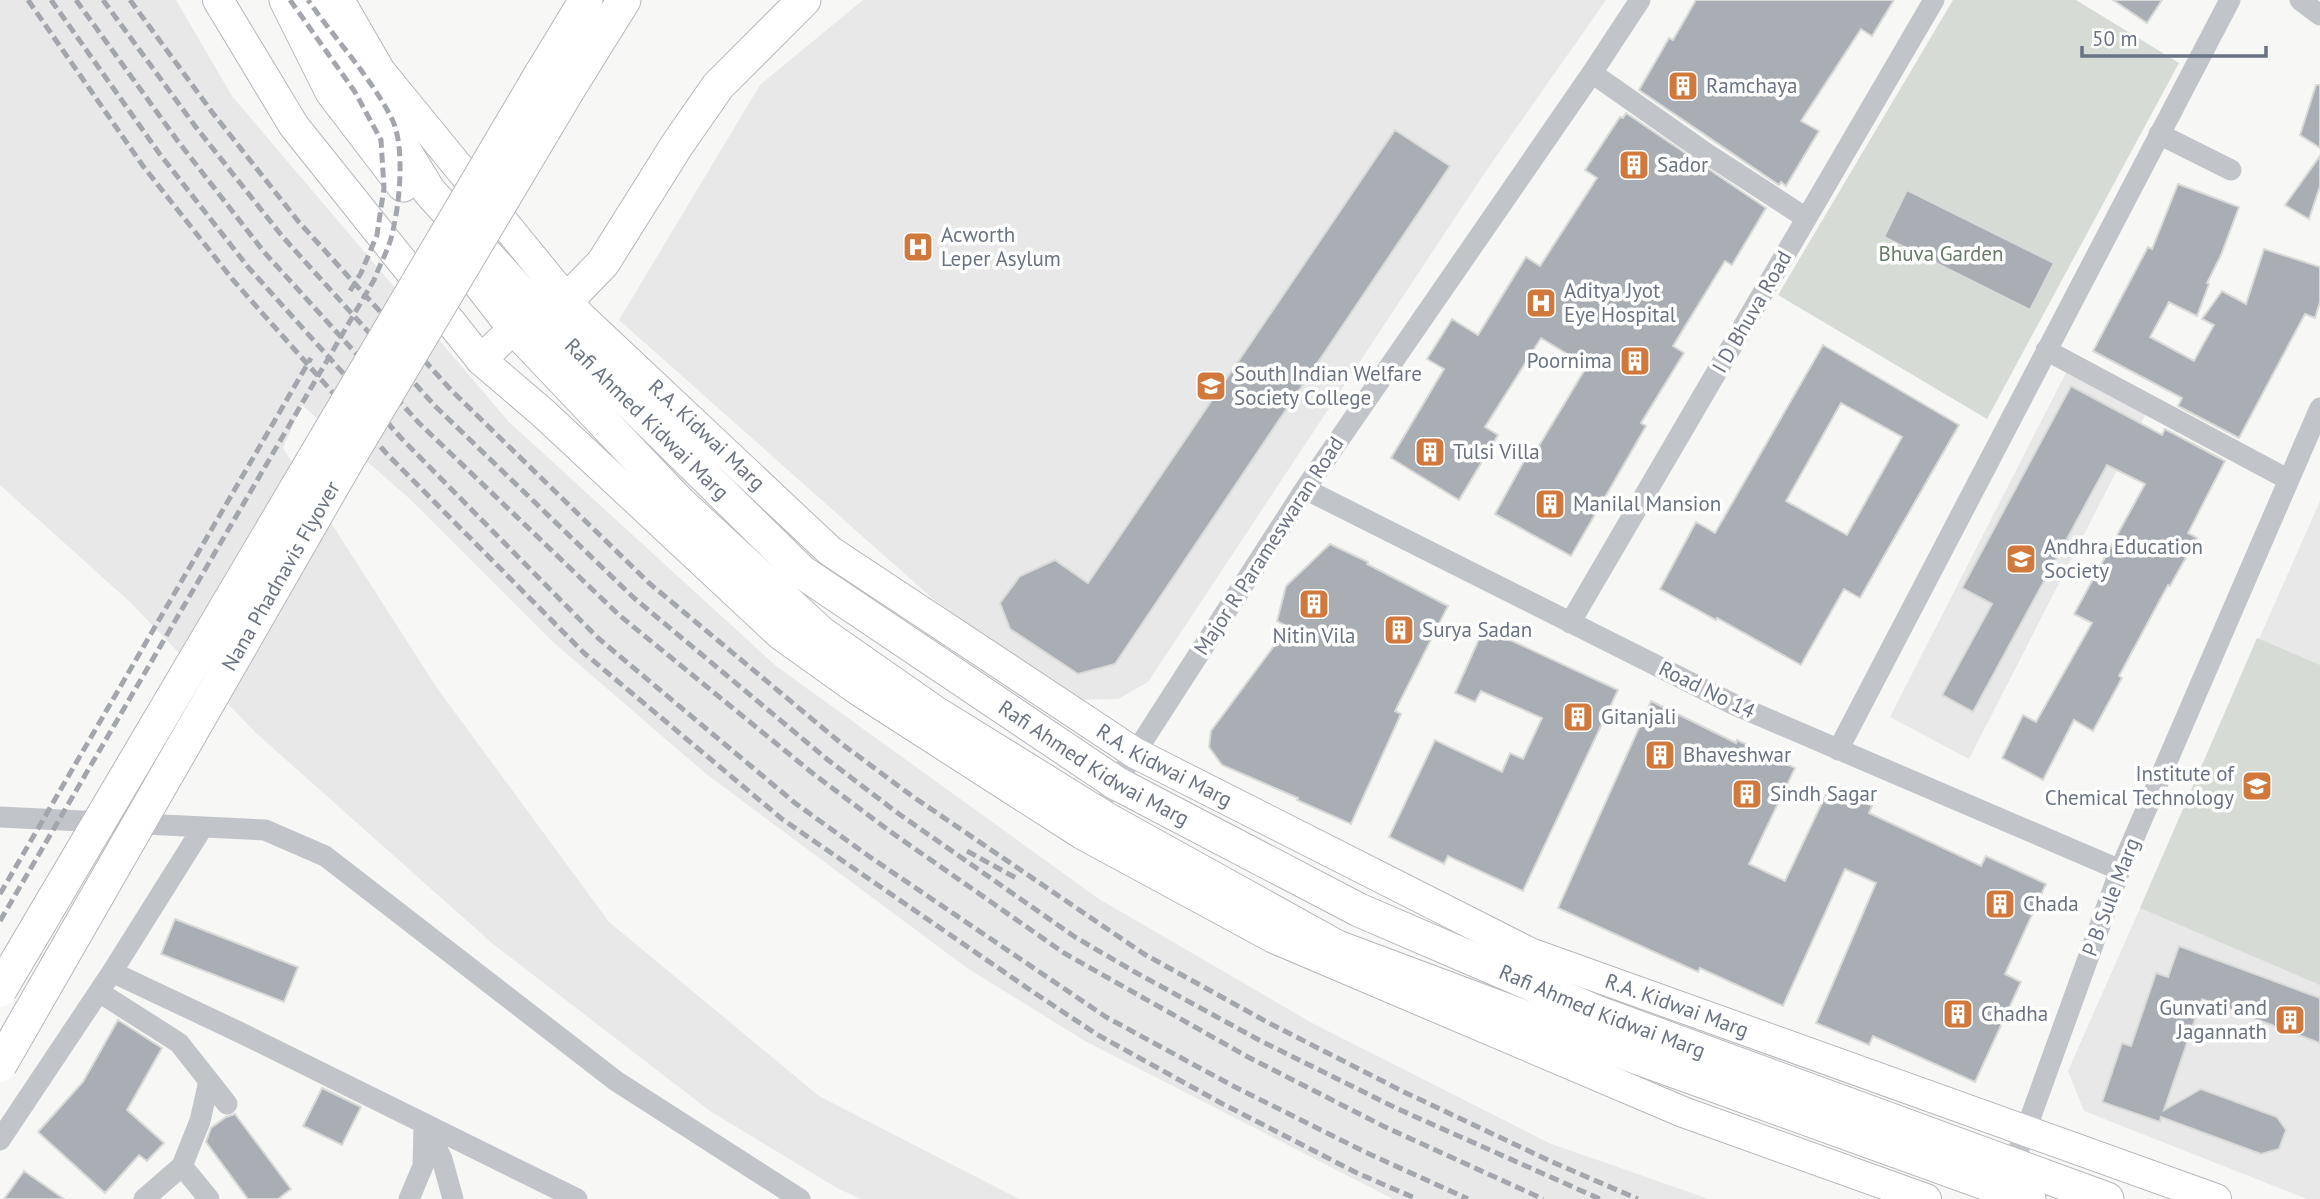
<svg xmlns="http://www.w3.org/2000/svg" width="2320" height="1199" font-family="'PT Sans',sans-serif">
<rect width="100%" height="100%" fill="#f7f7f5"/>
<path fill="#e8e8e8" d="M0,0H176L232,96L508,421L776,666L1099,899L1314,1024L1549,1143L1709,1199H1393L1085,1041L967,968L705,773L553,642L410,499L302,405L283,448L437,688L609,922L819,1096L1019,1199H861L837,1188L710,1111L493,944L256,733L130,602L0,485Z
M863,0H1606L1484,174L1148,682L1118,699L1073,700L933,599L619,320L760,85Z
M2073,359L2153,400L1969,759L1890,717Z
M2320,501V1199H2307L2084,1111L2068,1071Z"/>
<path fill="#d6dcd5" d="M1953,0H2076L2179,63L1987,419L1778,295Z
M2257,638L2320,665V985L2140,908Z"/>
<path fill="#a9aeb5" stroke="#d9d9d7" stroke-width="2" fill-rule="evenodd" d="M1696,0H1894L1872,36L1861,29L1801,121L1819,131L1786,186L1781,182L1779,185L1639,90L1669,38L1673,40Z
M2113,0H2162L2147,23Z
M2316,85H2320V148L2300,135Z
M1626,113L1766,208L1732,265L1725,261L1673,346L1684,353L1641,423L1646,426L1571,556L1495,514L1529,452L1534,454L1587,366L1541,338L1485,427L1498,435L1459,500L1391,458L1444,369L1427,359L1452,319L1478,335L1526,257L1540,266L1597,178L1585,170L1620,117L1623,118Z
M1395,130L1450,166L1115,664L1078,674L1010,629L1000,603L1020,576L1055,560L1088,583Z
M2320,156V186L2309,219L2285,205Z
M2178,184L2239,207L2221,255L2207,283L2209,284L2197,316L2169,302L2150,337L2194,361L2214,325L2202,319L2222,291L2246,304L2264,249L2320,267V302L2315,318L2305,314L2239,438L2178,406L2182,398L2093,351L2148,247L2152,249Z
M1907,190L2054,263L2030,310L1884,237Z
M1823,345L1959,425L1860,598L1844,589L1801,665L1717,618L1716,620L1660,589L1696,522L1715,533ZM1841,403L1902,437L1847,535L1786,501Z
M2071,386L2162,435L2165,429L2225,461L2188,533L2197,538L2170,586L2168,585L2119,676L2122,678L2093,731L2074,720L2043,780L2002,758L2023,715L2036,722L2092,623L2074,614L2145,484L2107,465L1973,712L1942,695L1992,604L1962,588Z
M1330,544L1368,562L1367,564L1448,606L1395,711L1401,714L1351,824L1297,800L1298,798L1222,765L1209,747L1211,731L1288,627L1277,621L1286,586Z
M1484,628L1618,690L1523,891L1448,856L1444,864L1389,837L1435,740L1502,772L1510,753L1523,759L1542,718L1481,691L1475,702L1455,693Z
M1651,701L1736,743L1737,740L1795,768L1749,864L1785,881L1830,786L1872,806L1869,813L1981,866L1986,856L2046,884L2005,974L2021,982L1975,1082L1873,1036L1869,1045L1816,1023L1876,883L1845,869L1783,1006L1700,968L1698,972L1558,908Z
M175,919L298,967L284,1002L161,954Z
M2179,946L2320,998V1043L2202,999L2164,1110L2201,1089L2277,1117L2286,1130L2279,1149L2261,1154L2161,1117L2160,1122L2102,1102L2122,1043L2131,1046L2156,973L2168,977Z
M118,1020L162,1048L127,1110L164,1143L147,1161L139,1155L105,1193L38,1132L83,1082Z
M322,1088L361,1107L342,1145L303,1126Z
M235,1114L291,1189L278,1199H248L206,1142L211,1128L226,1117Z
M24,1171L64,1199H4Z"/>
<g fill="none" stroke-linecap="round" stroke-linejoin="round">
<g stroke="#b4b7bc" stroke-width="32">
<g id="secondary">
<path d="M218,0L294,126L481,360L543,413L781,635L858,690L1082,834L1274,938L1683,1112L1926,1199"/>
<path id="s1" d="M339,0L380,71L580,316L830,551L1135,753L1530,953L2216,1199"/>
<path d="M481,360L514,328"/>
</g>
</g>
<g stroke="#b5b7bc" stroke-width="35">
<g id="primary">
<path d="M286,0L332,92L403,185"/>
<path id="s2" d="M313,0L429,191L539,313L802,572L1116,783L1359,910L1596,1012L2107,1199"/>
<path d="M541,74L586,0"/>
<path d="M568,90L624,0"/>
<path d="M449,244L514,328L680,503L821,633L934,712L1108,820L1337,947L1519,1015L2029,1199"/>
<path d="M522,323L568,299L603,263L677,145L718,86L804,0"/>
</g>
</g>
<path stroke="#c1c4c8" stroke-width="21" d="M2300,0L2320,15
M1592,73L1706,153L1806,218
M2159,134L2231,170
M2046,350L2289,480
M1305,489L1735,705L2120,870
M1570,623L1934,0
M1838,750L2230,0
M1110,792L1305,489L1592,73L1640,0
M0,817L265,830L325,856L616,1081L800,1199
M112,972L239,1032L577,1199
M99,992L179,1043L209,1081L200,1121L182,1166L144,1199
M209,1081L227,1104
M424,1125L442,1159L453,1199
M0,1140L112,972L203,827
M182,1166L209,1199
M2010,1174L2120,870L2320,408
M409,1199L423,1166L424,1127"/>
<use href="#secondary" stroke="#fff" stroke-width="30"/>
<use href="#primary" stroke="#fff" stroke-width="33"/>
<path stroke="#a3a7ad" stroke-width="5" stroke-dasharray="10 5" stroke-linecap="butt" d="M28,0L143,166L233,280L387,454L584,653L782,819L1036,994L1098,1035L1221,1103L1355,1172L1417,1199
M51,0L159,153L248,267L402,439L598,638L795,803L870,857L1106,1017L1233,1086L1365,1152L1468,1199
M76,0L177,140L264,252L419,423L619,615L816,776L888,830L1064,953L1248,1057L1385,1127L1543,1199
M103,0L195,126L282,236L436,407L634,598L828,760L899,814L1075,937L1133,971L1259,1040L1398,1109L1600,1199
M130,0L212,112L298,221L452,391L649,583L842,744L912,796L1144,954L1267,1022L1402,1091L1550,1161L1638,1199
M290,0L355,92L381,140L384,188L377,235L361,273L350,291
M967,851L1016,878
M0,894L311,358
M0,921L374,280C380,264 390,247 393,230C400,201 405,146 392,119C370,76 335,39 308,0"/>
<g stroke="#b5b7bc" stroke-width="35" stroke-linecap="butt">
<g id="primary-bridge">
<path d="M0,990L541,74"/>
<path id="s3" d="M0,1065L347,461L568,90"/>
</g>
</g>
<use href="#primary-bridge" stroke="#fff" stroke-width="33"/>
</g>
<defs>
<g id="building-square" transform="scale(1.575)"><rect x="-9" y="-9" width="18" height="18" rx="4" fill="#d1793c" stroke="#fff"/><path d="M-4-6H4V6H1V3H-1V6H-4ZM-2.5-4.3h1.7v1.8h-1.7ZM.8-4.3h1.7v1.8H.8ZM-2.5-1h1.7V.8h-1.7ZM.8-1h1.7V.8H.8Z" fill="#fff"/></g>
<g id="hospital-square" transform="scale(1.575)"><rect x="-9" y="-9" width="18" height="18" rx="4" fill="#d1793c" stroke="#fff"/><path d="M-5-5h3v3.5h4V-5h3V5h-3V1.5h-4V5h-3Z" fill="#fff"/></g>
<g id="university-square" transform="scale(1.575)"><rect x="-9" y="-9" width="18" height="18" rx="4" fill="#d1793c" stroke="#fff"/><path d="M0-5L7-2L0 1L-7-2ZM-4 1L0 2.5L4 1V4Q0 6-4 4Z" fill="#fff"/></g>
</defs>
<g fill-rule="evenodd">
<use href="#building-square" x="1683" y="86"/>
<use href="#building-square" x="1634" y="165"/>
<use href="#hospital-square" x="918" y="247"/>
<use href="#hospital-square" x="1541" y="303"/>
<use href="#building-square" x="1635" y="361"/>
<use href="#university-square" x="1211" y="386"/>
<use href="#building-square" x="1430" y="452"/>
<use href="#building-square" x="1550" y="504"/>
<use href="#university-square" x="2021" y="559"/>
<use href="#building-square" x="1314" y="604"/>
<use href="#building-square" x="1399" y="630"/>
<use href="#building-square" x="1578" y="717"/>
<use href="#building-square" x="1660" y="755"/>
<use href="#university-square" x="2257" y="786"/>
<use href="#building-square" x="1747" y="794"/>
<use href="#building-square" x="2000" y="904"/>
<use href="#building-square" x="1958" y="1014"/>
<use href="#building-square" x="2290" y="1020"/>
</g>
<g text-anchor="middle" stroke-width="7" stroke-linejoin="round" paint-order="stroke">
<g font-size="21" fill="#6a7383" stroke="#fff" text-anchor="start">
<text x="1706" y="93">Ramchaya</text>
<text x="1657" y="172">Sador</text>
<text x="941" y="242">Acworth<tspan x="941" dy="24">Leper Asylum</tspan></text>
<text x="1564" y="298">Aditya Jyot<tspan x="1564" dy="24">Eye Hospital</tspan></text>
<text x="1612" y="368" text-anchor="end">Poornima</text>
<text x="1234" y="381">South Indian Welfare<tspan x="1234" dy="24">Society College</tspan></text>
<text x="1453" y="459">Tulsi Villa</text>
<text x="1573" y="511">Manilal Mansion</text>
<text x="2044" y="554">Andhra Education<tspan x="2044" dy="24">Society</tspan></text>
<text x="1422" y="637">Surya Sadan</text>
<text x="1314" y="643" text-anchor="middle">Nitin Vila</text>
<text x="1601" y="724">Gitanjali</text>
<text x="1683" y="762">Bhaveshwar</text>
<text x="2234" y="781" text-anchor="end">Institute of<tspan x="2234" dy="24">Chemical Technology</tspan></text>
<text x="1770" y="801">Sindh Sagar</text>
<text x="2023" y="911">Chada</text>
<text x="2267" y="1015" text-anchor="end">Gunvati and<tspan x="2267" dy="24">Jagannath</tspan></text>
<text x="1981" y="1021">Chadha</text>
</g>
<g font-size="21" fill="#687b68" stroke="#fff">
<text x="1941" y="261">Bhuva Garden</text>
</g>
<g font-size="21" fill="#6a7383" stroke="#fff">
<text transform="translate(1752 312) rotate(-60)" y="7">I D Bhuva Road</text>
<text dy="7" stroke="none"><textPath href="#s2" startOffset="539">Rafi Ahmed Kidwai Marg</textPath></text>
<text dy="7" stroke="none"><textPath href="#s1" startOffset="572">R.A. Kidwai Marg</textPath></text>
<text transform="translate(1269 546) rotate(-57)" y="7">Major R Parameswaran Road</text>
<text dy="7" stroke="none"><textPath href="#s3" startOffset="564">Nana Phadnavis Flyover</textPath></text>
<text transform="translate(1707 690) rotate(26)" y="7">Road No 14</text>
<text dy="7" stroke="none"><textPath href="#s2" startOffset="1106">Rafi Ahmed Kidwai Marg</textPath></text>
<text dy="7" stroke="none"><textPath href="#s1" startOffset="1139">R.A. Kidwai Marg</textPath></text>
<text transform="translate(2111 897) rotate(-69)" y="7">P B Sule Marg</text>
<text dy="7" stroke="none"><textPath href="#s1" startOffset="1706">R.A. Kidwai Marg</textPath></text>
<text dy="7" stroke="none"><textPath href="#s2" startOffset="1673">Rafi Ahmed Kidwai Marg</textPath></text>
</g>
</g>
<path d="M2082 46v10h184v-10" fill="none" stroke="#6a7383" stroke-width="3.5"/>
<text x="2092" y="46" font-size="21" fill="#6a7383" stroke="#ffffff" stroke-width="5" paint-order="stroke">50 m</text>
</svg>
